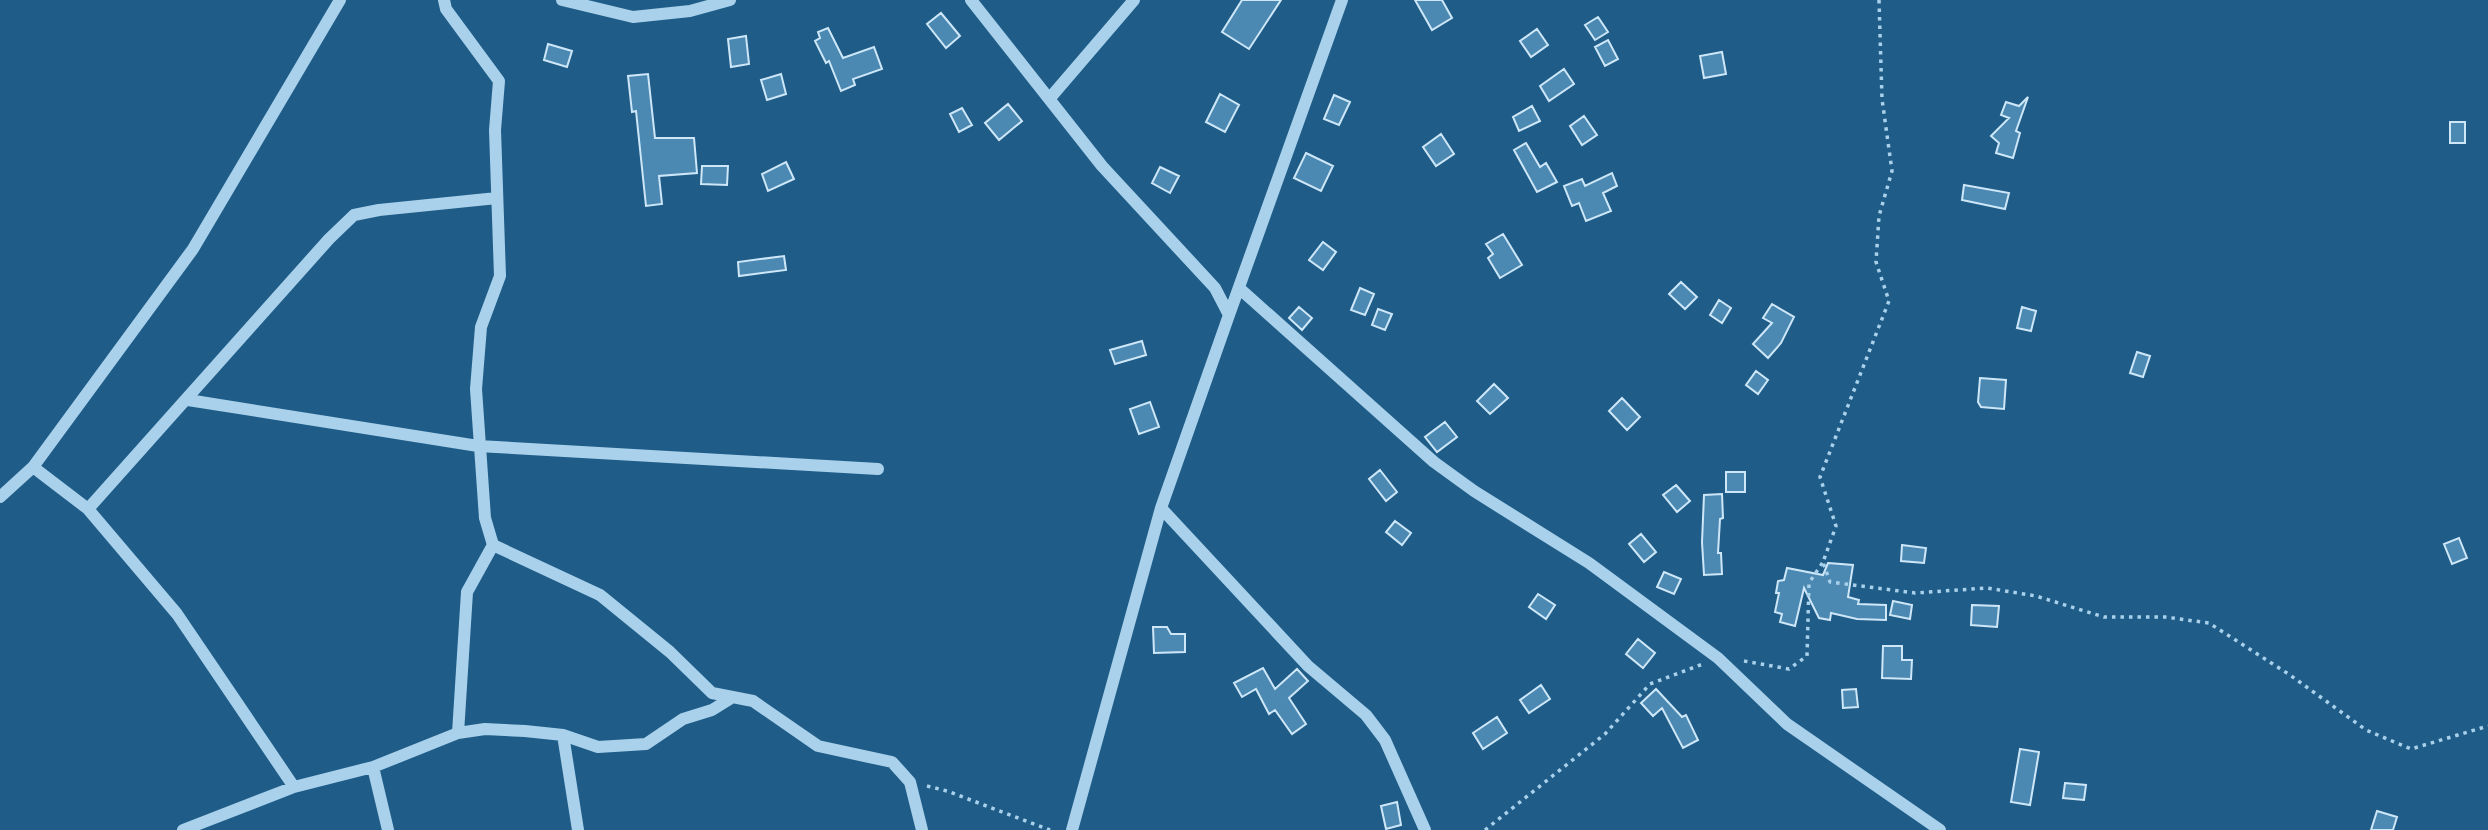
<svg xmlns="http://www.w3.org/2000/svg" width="2488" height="830" font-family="Cabin,sans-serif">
<rect width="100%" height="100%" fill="#1f5d88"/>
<path fill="#4b89b2" stroke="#cee7f8" stroke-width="2" d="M1242,0H1281L1249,49L1222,32Z
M1415,0H1442L1452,18L1432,30Z
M941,13L960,36L946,48L927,24Z
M1598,17L1608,32L1595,40L1585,25Z
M828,28L843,58L874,47L882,69L853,79L855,85L841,91L829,61L826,63L815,41L820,38L818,32Z
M1537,29L1548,45L1531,57L1520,41Z
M746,36L749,64L731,67L728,39Z
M1608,40L1618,59L1605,66L1595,47Z
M548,44L572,51L567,67L544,60Z
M1722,52L1726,74L1704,78L1700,56Z
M1564,69L1574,84L1549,101L1540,86Z
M648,74L655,138H694L697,173L659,176L662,204L646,206L636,111L632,112L628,76Z
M781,74L786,94L767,100L761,80Z
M1220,94L1239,105L1225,132L1206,122Z
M1334,95L1350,102L1339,125L1324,119Z
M2028,97L2016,131L2020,133L2013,158L1996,153L1999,143L1991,136L2009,118L2001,115L2006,102L2019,106Z
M1008,104L1022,121L999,140L985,123Z
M1532,106L1540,121L1519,131L1513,117Z
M962,108L972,125L959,132L950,114Z
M1584,116L1597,135L1582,145L1570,126Z
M2450,122H2465V143H2450Z
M1441,134L1454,154L1436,166L1423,147Z
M1526,143L1540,167L1546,163L1557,182L1537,192L1514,150Z
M1306,153L1333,166L1321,191L1294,178Z
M786,162L794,179L768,191L762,174Z
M702,166H728L727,185L701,184Z
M1160,167L1179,176L1170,193L1152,183Z
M1612,173L1617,186L1603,193L1611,211L1586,221L1579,203L1572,206L1564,186L1582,179L1585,186Z
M1964,185L2009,193L2005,209L1962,200Z
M1503,234L1522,265L1500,278L1488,258L1493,254L1486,244Z
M1323,242L1336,252L1323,270L1309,260Z
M784,256L786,270L739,276L738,262Z
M1681,282L1697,297L1685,309L1669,294Z
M1360,288L1374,294L1365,315L1351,310Z
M1719,300L1731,308L1722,323L1710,315Z
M1772,304L1794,317L1781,343L1768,358L1753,344L1772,323L1763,318Z
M1299,307L1312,318L1302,330L1289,318Z
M2022,307L2036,311L2031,331L2017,328Z
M1378,309L1392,314L1385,330L1372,325Z
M1142,341L1146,355L1115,364L1110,350Z
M2137,352L2150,356L2143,377L2130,373Z
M1756,371L1768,380L1758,394L1746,385Z
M1980,378L2006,380L2004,409L1981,407L1978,402Z
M1494,384L1508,398L1490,414L1477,401Z
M1622,398L1640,417L1627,430L1609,411Z
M1150,402L1159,427L1139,434L1130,409Z
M1445,422L1457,437L1437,452L1425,437Z
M1380,470L1397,492L1386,501L1369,479Z
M1726,472H1745V492H1726Z
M1676,485L1690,501L1677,512L1663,495Z
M1722,494L1723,518L1720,519L1718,553H1721L1722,574L1704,575L1702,542L1704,495Z
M1395,521L1411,533L1402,545L1386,532Z
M1641,534L1656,552L1644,562L1629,544Z
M2459,538L2467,558L2452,564L2444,544Z
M1902,545L1926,548L1924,563L1901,561Z
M1828,563L1853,565L1848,597L1859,600L1858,604L1886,605V620L1857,619L1831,613L1830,620L1819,618L1804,588L1795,626L1780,622L1782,614L1775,612L1779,593H1776L1778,581L1784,580L1787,568L1823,575Z
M1664,572L1681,579L1674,594L1657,587Z
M1538,594L1555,605L1546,619L1529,607Z
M1893,601L1912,605L1910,619L1890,615Z
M1972,605L1999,606L1997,627L1971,625Z
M1153,627H1167L1171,634H1185V652L1154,653Z
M1638,639L1655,653L1643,668L1626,654Z
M1883,646H1902V660H1912L1911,679L1882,678Z
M1263,668L1275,689L1297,669L1308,681L1289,698L1306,724L1292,734L1275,710L1269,714L1256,689L1242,697L1234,683Z
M1541,685L1550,699L1529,713L1520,700Z
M1656,689L1682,717L1686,715L1698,740L1683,748L1662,708L1653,716L1641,703Z
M1856,689L1858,707L1843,708L1842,690Z
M1497,717L1507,733L1483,749L1473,733Z
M2020,749L2039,752L2030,805L2011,802Z
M2065,783L2086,785L2084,800L2063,798Z
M1397,802L1401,825L1386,829L1381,806Z
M2377,811L2397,817L2393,830H2371Z"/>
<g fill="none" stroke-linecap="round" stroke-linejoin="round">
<path stroke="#a9d1eb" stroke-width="3.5" stroke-dasharray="3.5 5" stroke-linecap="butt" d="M1879,0L1882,99L1892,171L1879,216L1876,262L1889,301L1820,477L1836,526L1823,562L1830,582L1915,593L1987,588L2036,596L2104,617H2165L2209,623L2290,675L2366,730L2411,749L2488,726
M1744,661L1789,669L1807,656L1809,583L1823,562
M927,786L947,791L1050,830
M1485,830L1605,734L1650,684L1703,664"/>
<path stroke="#a9d1eb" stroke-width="12" d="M444,0L446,9L499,81L495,130L500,276L481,327L476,389L485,518L493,545L600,595L670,652L712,693L753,701L818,746L892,762L910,782L922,830
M562,0L633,17L690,11L730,0
M971,0L1102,166L1215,288L1229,315L1161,508L1072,830
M1050,98L1134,0
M1239,288L1434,462L1474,491L1589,563L1718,658L1787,724L1940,830
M1229,315L1342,0
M188,400L478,446L878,469
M33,467L88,509L177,614L294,787
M0,497L33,467L193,249L340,0
M1161,508L1308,666L1366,715L1385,740L1425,830
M88,509L329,239L354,215L379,210L497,198
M458,733L485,729L525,731L563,735L598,747L646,744L683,719L712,710L733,697
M563,735L578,830
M373,767L388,830
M183,830L294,787L373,767L458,733L467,592L493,545"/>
</g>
</svg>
